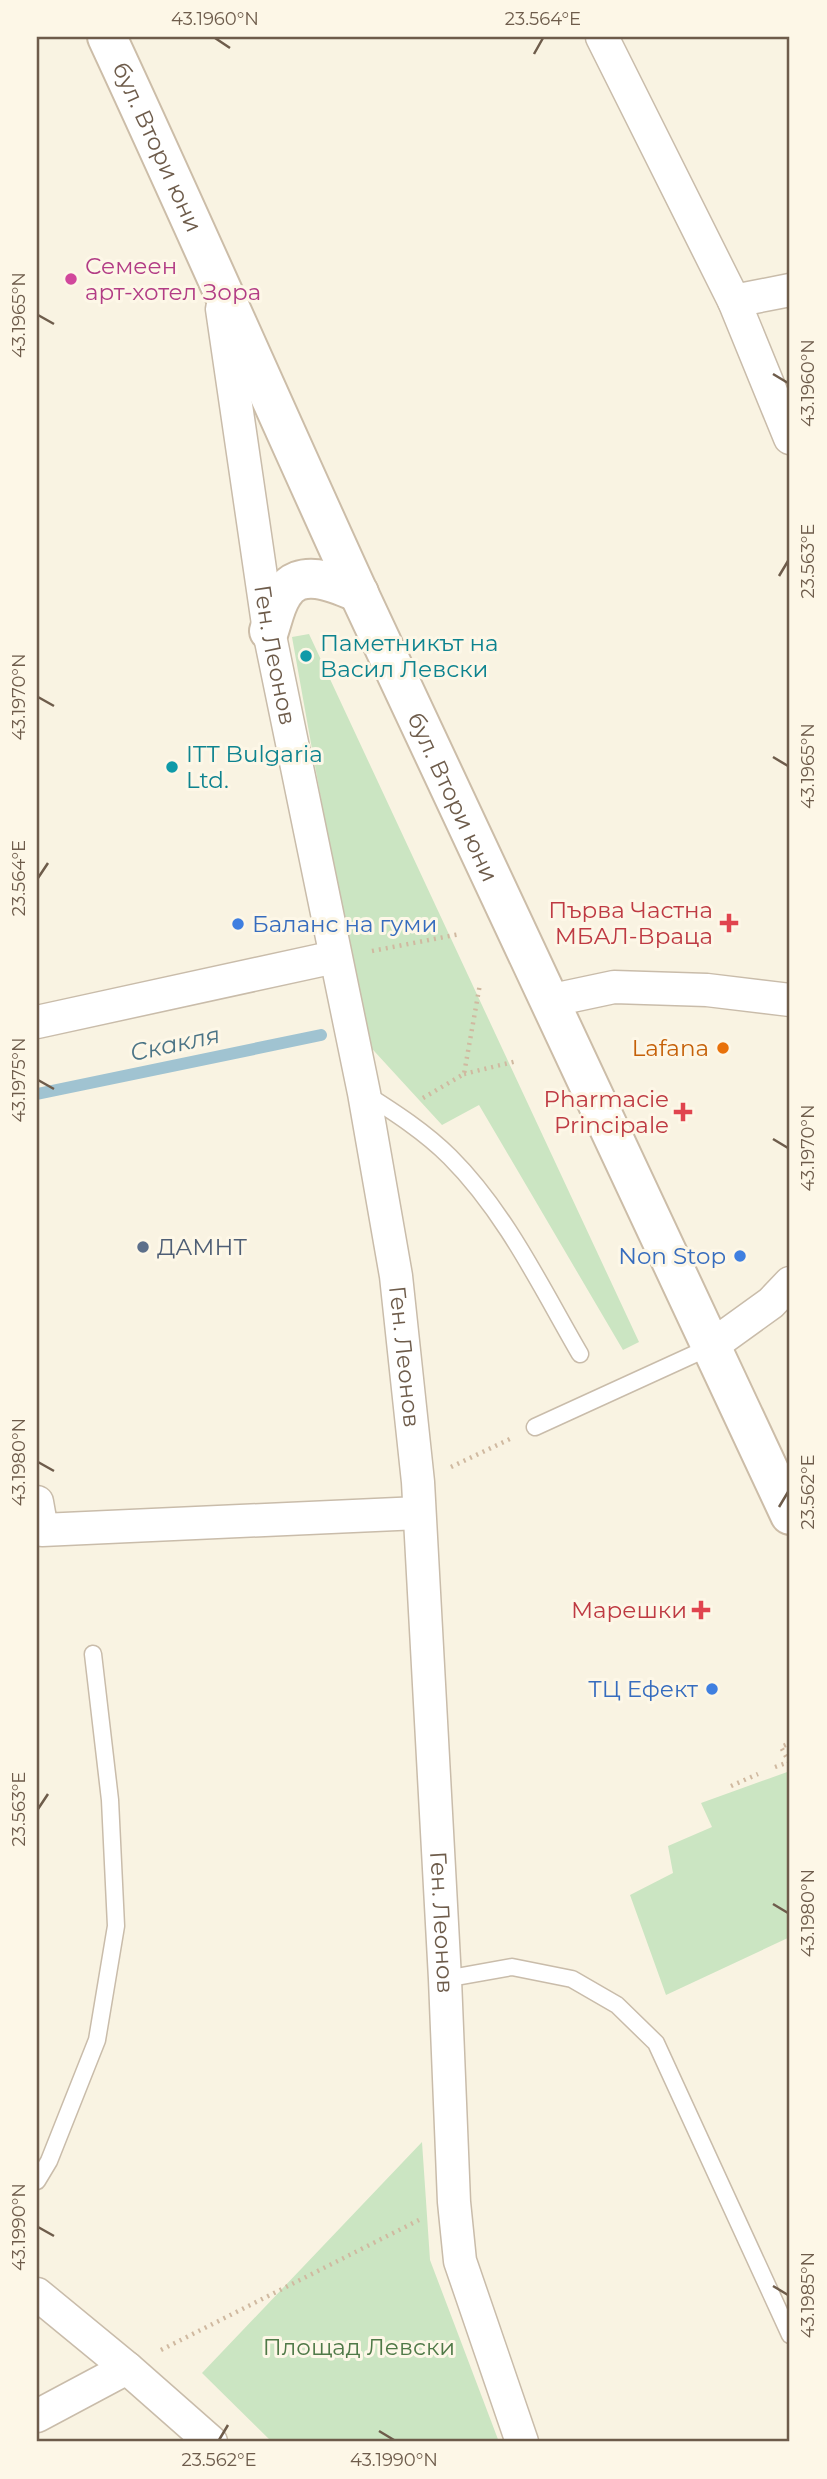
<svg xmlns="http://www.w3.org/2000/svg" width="827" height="2479" font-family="Montserrat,sans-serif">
<rect width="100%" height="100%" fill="#f9f3e2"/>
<path fill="#cbe5c2" d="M309,634L639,1342L623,1350L479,1105L442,1125L364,1040L292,637Z
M790,1771V1937L666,1995L630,1895L673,1873L668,1846L712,1827L701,1803Z
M422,2142L430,2260L499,2442H272L202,2373Z"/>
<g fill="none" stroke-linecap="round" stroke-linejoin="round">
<path stroke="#a0c3d1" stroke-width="12" d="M37,1094L321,1035"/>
<g stroke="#c9bcaa" stroke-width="19">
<path id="lane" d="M364,1093C394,1112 425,1132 450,1157C506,1213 541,1287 580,1354
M535,1427L710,1347
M445,1979L512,1967L572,1979L617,2005L656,2043L790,2335
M37,2181L49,2161L97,2040L116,1926L110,1800L93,1654"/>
</g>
<g stroke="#c9bcaa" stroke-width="35">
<g id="street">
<path d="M602,37L734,301L790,438"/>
<path d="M734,301L790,290"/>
<path id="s1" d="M222,309L269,631L364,1093L396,1276L418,1482L445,1979L454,2202L460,2261L522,2442"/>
<path d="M548,1001L614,987L707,990L790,1000"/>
<path d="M37,1022L335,957"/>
<path d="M710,1347L771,1303L790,1283"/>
<path d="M37,1502L42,1530L419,1513"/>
<path d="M37,2294L127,2368L211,2442"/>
<path d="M37,2416L127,2368"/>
</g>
</g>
<g stroke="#ccbda8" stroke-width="42">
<g id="secondary">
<path id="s2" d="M107,37C193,222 275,410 360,596C501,903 645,1209 790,1515"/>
<path d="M269,631C273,619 276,604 283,594C300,566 336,583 359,593"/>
</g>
</g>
<path stroke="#d0b9a0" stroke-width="4.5" stroke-dasharray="2 5" stroke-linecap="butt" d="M372,951L460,934
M464,1074L517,1061
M423,1098L464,1074L480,984
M451,1467L512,1438
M775,1767L789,1762L781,1747L790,1743
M731,1786L758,1774
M161,2350L419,2220"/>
<use href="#lane" stroke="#fff" stroke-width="16"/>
<use href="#street" stroke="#fff" stroke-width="32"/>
<use href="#secondary" stroke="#fff" stroke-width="38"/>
</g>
<path fill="none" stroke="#6e5c4b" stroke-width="2.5" d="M215,38L230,48M534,54L543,38M38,315L54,324M773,374L788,383M779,576L788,561M38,697L54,706M773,757L788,766M38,878L48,863M38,1080L54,1089M773,1139L788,1148M38,1462L54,1471M779,1507L788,1492M38,1809L48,1794M773,1904L788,1913M38,2227L54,2236M773,2286L788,2295M379,2431L394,2440M219,2440L228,2425"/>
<circle fill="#d1479c" stroke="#fdf7e7" stroke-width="2.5" cx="71" cy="279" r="7"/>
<g fill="#0f9aa8" stroke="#fdf7e7" stroke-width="2.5">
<circle cx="306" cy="656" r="7"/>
<circle cx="172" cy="767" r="7"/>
</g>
<g fill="#e0444e" stroke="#fdf7e7" stroke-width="2.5">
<path d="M725.5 912.5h7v7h7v7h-7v7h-7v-7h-7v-7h7z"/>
<path d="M679.5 1101.5h7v7h7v7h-7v7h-7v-7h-7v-7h7z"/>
<path d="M697.5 1599.5h7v7h7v7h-7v7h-7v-7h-7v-7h7z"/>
</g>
<g fill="#3f7fe0" stroke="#fdf7e7" stroke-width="2.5">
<circle cx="238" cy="924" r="7"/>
<circle cx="740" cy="1256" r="7"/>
<circle cx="712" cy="1689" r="7"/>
</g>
<circle fill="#e8710a" stroke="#fdf7e7" stroke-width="2.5" cx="723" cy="1048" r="7"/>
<circle fill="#5c6f8a" stroke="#fdf7e7" stroke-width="2.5" cx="143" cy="1247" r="7"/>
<g text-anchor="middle" stroke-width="6" stroke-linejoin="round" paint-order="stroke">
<g font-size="23" fill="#6e5c4b" stroke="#fdf7e7">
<text dy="8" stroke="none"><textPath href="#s2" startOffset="121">бул. Втори юни</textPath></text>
<text dy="8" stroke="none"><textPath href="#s1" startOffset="350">Ген. Леонов</textPath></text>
<text dy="8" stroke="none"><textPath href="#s2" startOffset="835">бул. Втори юни</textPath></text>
<text dy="8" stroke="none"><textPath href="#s1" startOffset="1064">Ген. Леонов</textPath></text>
<text dy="8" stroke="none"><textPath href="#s1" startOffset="1631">Ген. Леонов</textPath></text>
</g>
<g font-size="23" fill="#b23c85" stroke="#fdf7e7" text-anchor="start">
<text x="85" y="274">Семеен<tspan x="85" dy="26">арт-хотел Зора</tspan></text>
</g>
<g font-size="23" fill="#0d838f" stroke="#fdf7e7" text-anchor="start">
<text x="320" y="651">Паметникът на<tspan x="320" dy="26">Васил Левски</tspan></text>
<text x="186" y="762">ITT Bulgaria<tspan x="186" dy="26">Ltd.</tspan></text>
</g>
<g font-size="23" fill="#be3a42" stroke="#fdf7e7" text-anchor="end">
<text x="713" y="918">Първа Частна<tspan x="713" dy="26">МБАЛ-Враца</tspan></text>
<text x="669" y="1107">Pharmacie<tspan x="669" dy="26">Principale</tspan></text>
<text x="687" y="1618">Марешки</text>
</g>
<g font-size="23" fill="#366cbe" stroke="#fdf7e7" text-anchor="end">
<text x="252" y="932" text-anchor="start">Баланс на гуми</text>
<text x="726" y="1264">Non Stop</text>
<text x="698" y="1697">ТЦ Ефект</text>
</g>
<g font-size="23" fill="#c56008" stroke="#fdf7e7" text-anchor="end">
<text x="709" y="1056">Lafana</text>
</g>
<g font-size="23" fill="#4e5e75" stroke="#fdf7e7" text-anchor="start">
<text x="157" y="1255">ДАМНТ</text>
</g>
<g font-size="23" fill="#4f7947" stroke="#fdf7e7">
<text x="359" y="2355">Площад Левски</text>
</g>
<g font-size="24" font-style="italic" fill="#4b7486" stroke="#fdf7e7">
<text transform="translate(175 1044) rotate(-12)" y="8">Скакля</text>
</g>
</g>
<rect width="827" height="2479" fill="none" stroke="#fdf7e7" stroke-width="77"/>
<rect x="38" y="38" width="750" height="2402" fill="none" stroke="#6e5c4b" stroke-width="2.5"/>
<g font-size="18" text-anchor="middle" fill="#6e5c4b">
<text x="215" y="25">43.1960°N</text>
<text x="543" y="25">23.564°E</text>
<text transform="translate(19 315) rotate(-90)" y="6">43.1965°N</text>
<text transform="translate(808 383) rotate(-90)" y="6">43.1960°N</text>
<text transform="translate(808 561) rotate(-90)" y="6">23.563°E</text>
<text transform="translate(19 697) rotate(-90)" y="6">43.1970°N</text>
<text transform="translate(808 766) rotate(-90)" y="6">43.1965°N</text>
<text transform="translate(19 878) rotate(-90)" y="6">23.564°E</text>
<text transform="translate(19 1080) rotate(-90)" y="6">43.1975°N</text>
<text transform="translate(808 1148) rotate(-90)" y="6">43.1970°N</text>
<text transform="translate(19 1462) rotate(-90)" y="6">43.1980°N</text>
<text transform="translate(808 1492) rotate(-90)" y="6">23.562°E</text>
<text transform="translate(19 1809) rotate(-90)" y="6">23.563°E</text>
<text transform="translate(808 1913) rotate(-90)" y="6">43.1980°N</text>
<text transform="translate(19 2227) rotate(-90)" y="6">43.1990°N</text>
<text transform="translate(808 2295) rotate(-90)" y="6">43.1985°N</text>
<text x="219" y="2466">23.562°E</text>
<text x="394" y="2466">43.1990°N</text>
</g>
</svg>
